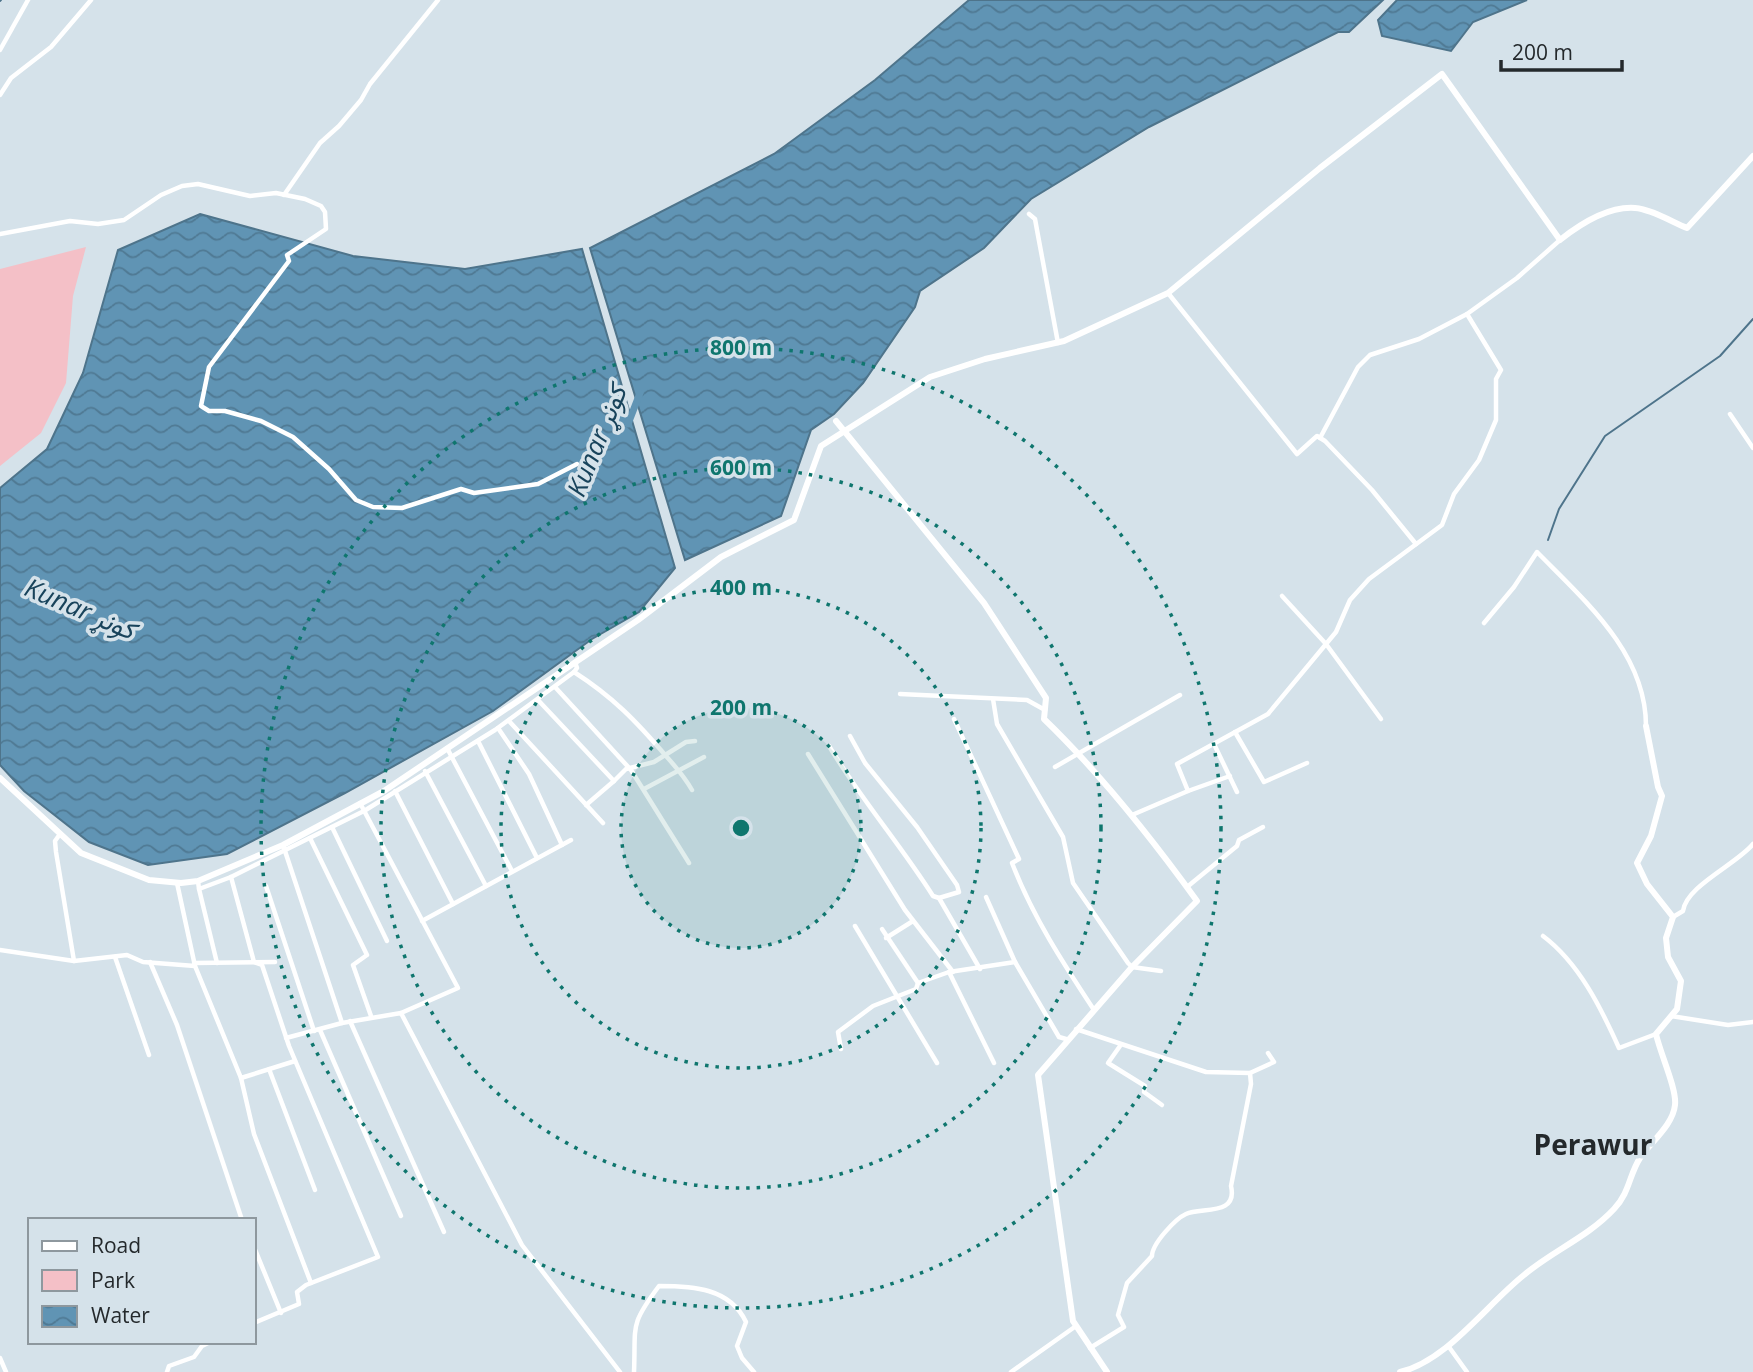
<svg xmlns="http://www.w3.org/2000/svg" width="1753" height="1372" font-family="'Open Sans',Vazirmatn,sans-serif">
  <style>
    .green { fill: #f4c0c7 }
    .water { fill: url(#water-waves); stroke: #4e748b; stroke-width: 2 }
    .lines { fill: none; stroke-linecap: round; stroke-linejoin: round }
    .stream { stroke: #4e748b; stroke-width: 2 }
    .river { stroke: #6094b4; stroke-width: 7 }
    .minor { stroke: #fff; stroke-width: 4.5 }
    .tertiary { stroke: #fff; stroke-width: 6 }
    .ring { fill: none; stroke: #0f766e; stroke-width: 3.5; stroke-dasharray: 3.5 7 }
    .labels { text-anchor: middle; stroke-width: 7; stroke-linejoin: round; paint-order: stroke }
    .water-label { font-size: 26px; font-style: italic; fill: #18435b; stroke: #d5e2ea }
    .quarter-label { font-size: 28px; font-weight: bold; fill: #24292c; stroke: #d5e2ea }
    .centre { fill: #0f766e; stroke: #d5e2ea; stroke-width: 3.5 }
    .ring-label { font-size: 21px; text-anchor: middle; font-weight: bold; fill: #0f766e; stroke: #d5e2ea; stroke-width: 7; stroke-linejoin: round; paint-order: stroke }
  </style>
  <defs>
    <pattern id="water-waves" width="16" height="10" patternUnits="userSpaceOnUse" patternTransform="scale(1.75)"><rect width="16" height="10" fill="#6094b4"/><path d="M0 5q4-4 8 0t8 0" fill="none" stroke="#4f7993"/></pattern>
  </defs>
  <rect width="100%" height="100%" fill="#d5e2ea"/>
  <path class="green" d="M86 247 73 296 66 383 41 433 0 466V269Z"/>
  <g class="water">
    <path d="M969 0H1383L1349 32H1338L1149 127 1031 199 984 248 920 291 915 307 863 383 834 414 811 430 781 516 685 560 590 248 774 154 875 80Z"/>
    <path d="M1397 0H1527L1473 22 1451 51 1382 36 1378 20Z"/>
    <path d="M200 214 353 256 465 269 582 249 675 568 639 612 592 639 493 711 345 793 227 854 148 865 89 842 24 791 0 765V488L47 449 83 373 118 250Z"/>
  </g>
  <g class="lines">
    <g class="stream">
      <path d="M0 1 1 0"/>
      <path d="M1548 540 1559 509 1605 436 1720 356 1753 319"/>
    </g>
    <path class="river" d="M628 424 640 393"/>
    <g class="minor">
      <path d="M0 50 28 0"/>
      <path d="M0 95 11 78 51 47 91 0"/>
      <path d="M284 195 320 143 339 126 361 100 370 84 438 0"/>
      <path d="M1029 214 1035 219 1037 230 1058 343"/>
      <path d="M0 234 70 221 98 224 124 220 161 195 182 186 198 184 250 196 276 193 305 199 321 206 325 212 326 229 287 255 289 261 209 367 201 406 209 411H225L261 421 293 437 329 469 356 500 373 507 402 508 461 489 474 493 538 484 577 464"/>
      <path d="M1168 293 1297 454 1317 436 1325 441 1372 490 1416 544"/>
      <path d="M1730 414 1753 448"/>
      <path d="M1320 438 1358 367 1370 355 1419 339 1467 314"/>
      <path d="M1282 596 1326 644 1381 719"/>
      <path d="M1484 623 1514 587 1537 552C1585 601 1646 653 1646 726"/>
      <path d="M574 672C613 697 636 721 666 756 676 767 684 776 692 790"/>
      <path d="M555 687 631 770 689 863"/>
      <path d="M900 694 1027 700 1045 710"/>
      <path d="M993 699 997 724 1063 837 1073 883 1128 963 1132 967 1161 971"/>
      <path d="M538 700 614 781 626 769 654 762 686 742 695 741"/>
      <path d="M954 719 1019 859 1012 863C1033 917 1063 963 1094 1010"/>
      <path d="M509 721 603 823"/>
      <path d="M498 728 529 774 562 845"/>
      <path d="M1235 732 1264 782 1307 763"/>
      <path d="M850 736 865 763 917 827 957 885 959 892 939 898"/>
      <path d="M478 741 537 858"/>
      <path d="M1214 744 1237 792"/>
      <path d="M829 746C860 798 900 844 933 896L939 898 980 969"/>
      <path d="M447 748 512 871"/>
      <path d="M808 754 905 910 953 972H949L994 1063"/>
      <path d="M1055 767 1180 695"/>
      <path d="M425 771 486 886"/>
      <path d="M644 789 704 757"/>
      <path d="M395 791 453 904"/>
      <path d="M1188 791 1230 776"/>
      <path d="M360 803 458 988 401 1013"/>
      <path d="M586 805 614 781"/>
      <path d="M1132 815 1188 791 1177 764 1268 714 1336 632 1350 600 1369 579 1442 525 1454 494 1479 460 1496 420V379L1501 370 1467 314 1517 278 1560 240"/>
      <path d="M332 827 387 941"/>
      <path d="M60 834 55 841 56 852 74 961"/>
      <path d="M310 838 367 955 353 965 371 1016"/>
      <path d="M283 845 342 1023 401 1013 522 1245 620 1372"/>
      <path d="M231 877 254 962 262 965 289 1046 378 1257 306 1285 297 1292 299 1304 254 1323"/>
      <path d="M198 881 199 889 231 877 364 811 495 730 574 672 577 668 575 662"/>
      <path d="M266 886 314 1031"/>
      <path d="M1187 887 1237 846 1239 840 1263 827"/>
      <path d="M199 889 217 963"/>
      <path d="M986 897 1015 962"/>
      <path d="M1673 917 1683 911C1686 886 1737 864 1753 844"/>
      <path d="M422 921 571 840"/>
      <path d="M855 926 937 1063"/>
      <path d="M882 929 918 983"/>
      <path d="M1543 936C1579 963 1601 1008 1619 1048L1656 1034"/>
      <path d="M886 938 913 921"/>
      <path d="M0 950 74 961 127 955 143 962 195 966 177 883"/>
      <path d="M115 957 149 1055"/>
      <path d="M150 962 177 1025 242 1220"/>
      <path d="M194 963 275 962"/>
      <path d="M195 966 241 1078 254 1134 311 1283"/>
      <path d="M1671 1016 1728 1025 1753 1022"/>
      <path d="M350 1021 444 1232"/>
      <path d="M1076 1029 1206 1072 1250 1073 1251 1084 1231 1186C1238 1216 1202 1207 1186 1214 1175 1219 1152 1244 1152 1256L1127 1283 1118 1315 1124 1327 1090 1348"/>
      <path d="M320 1030 401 1216"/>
      <path d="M286 1038 342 1023"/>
      <path d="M1120 1046 1108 1063 1145 1086 1144 1092 1162 1105"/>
      <path d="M841 1049 838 1032 873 1006 916 989 918 983 949 972 1015 962 1059 1037 1066 1039"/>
      <path d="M269 1069 315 1190"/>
      <path d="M1250 1073 1274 1062 1268 1053"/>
      <path d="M241 1078 295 1061"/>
      <path d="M254 1247 281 1313"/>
      <path d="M1449 1347 1467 1372"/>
      <path d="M0 1358 6 1372"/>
      <path d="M167 1372 169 1366 194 1357 202 1346 210 1342"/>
      <path d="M634 1372C636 1325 629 1326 659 1286 693 1286 730 1288 746 1322L737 1346 742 1358 754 1372"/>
      <path d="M1011 1372 1076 1326"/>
    </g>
    <g class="tertiary">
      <path d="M836 421 984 603 1046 698 1044 719C1101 774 1150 836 1197 901L1132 967 1038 1075 1073 1321 1107 1372"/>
      <path d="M0 778 81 853 149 880 181 883 198 881 283 845 384 791 638 620 721 557 794 520 821 446 930 377 985 359 1064 341 1168 293 1320 168 1442 74 1560 240C1579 225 1608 206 1635 208 1651 209 1672 222 1687 228L1753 156"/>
      <path d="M1400 1372C1447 1361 1486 1305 1524 1275 1552 1251 1588 1237 1614 1209 1630 1192 1629 1175 1640 1158 1651 1142 1673 1125 1675 1105 1677 1089 1660 1053 1656 1034L1677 1009 1681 981 1668 957 1666 938 1673 917 1647 884 1637 863 1651 836 1662 796 1658 787 1646 726"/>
    </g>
  </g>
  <circle cx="741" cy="828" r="120" fill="#0f766e" fill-opacity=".12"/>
  <g class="ring">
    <circle cx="741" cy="828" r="120"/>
    <circle cx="741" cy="828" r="240"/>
    <circle cx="741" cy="828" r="360"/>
    <circle cx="741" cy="828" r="480"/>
  </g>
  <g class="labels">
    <g class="water-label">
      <text transform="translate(597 441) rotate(-68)" y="9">Kunar کونړ</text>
      <text transform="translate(80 609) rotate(23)" y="9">Kunar کونړ</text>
    </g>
    <g class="quarter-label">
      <text x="1593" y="1155">Perawur</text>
    </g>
  </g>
  <circle cx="741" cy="828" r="10" class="centre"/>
  <g class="ring-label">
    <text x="741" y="355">800 m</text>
    <text x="741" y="475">600 m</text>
    <text x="741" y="595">400 m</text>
    <text x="741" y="715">200 m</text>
  </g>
  <rect x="28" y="1218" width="228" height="126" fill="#d5e2ea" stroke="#8e989e" stroke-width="2"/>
  <rect x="42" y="1241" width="35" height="10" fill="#ffffff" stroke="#8e989e" stroke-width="2"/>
  <text x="91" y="1253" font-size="21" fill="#24292c">Road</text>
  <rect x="42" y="1270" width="35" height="21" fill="#f4c0c7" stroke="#8e989e" stroke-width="2"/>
  <text x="91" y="1288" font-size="21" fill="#24292c">Park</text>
  <rect x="42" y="1306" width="35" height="21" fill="url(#water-waves)" stroke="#8e989e" stroke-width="2"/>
  <text x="91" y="1323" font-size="21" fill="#24292c">Water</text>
  <path d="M1501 60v10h121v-10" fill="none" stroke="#24292c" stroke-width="3.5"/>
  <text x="1512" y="60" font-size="21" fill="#24292c" stroke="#d5e2ea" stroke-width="5" paint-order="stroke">200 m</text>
</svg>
